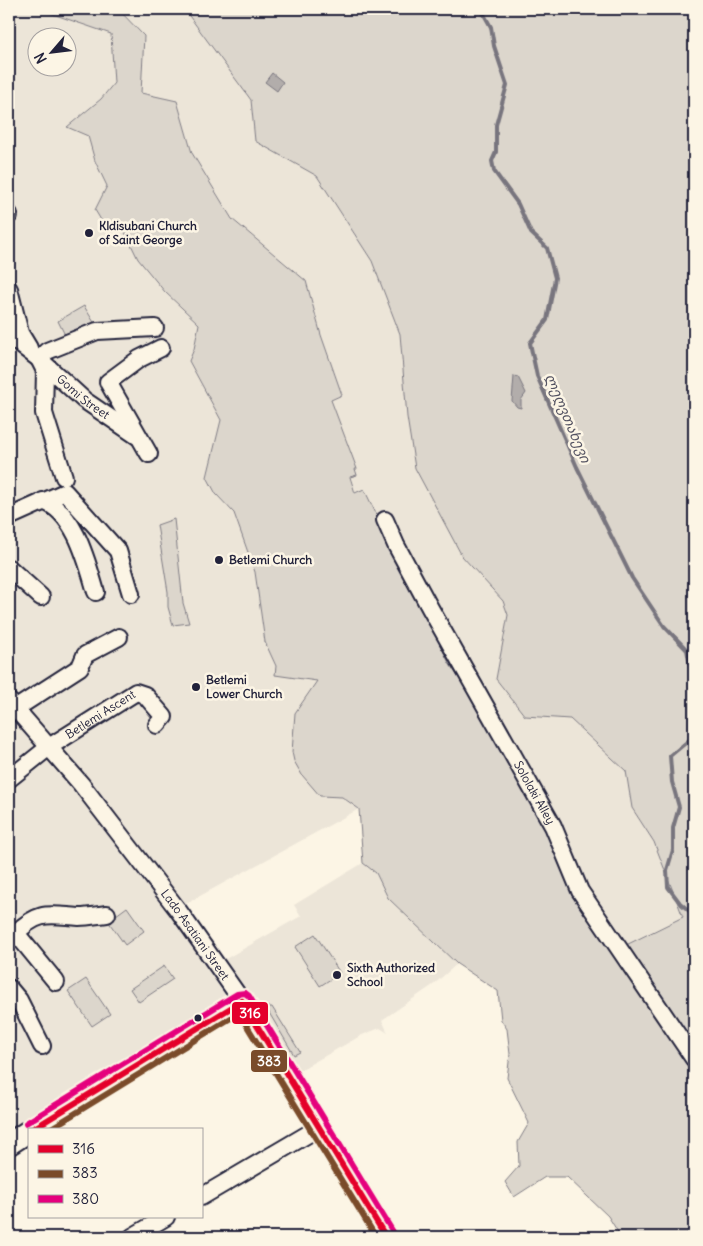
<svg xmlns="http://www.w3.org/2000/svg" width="703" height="1246" font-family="Delius,'Noto Sans Georgian',sans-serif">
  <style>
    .built { fill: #ece5d8; fill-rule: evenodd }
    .green { fill: #dcd6cc; stroke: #7f7c84 }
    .water { fill: #b2adab; stroke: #78757e }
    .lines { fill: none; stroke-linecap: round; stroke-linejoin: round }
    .stream { stroke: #78757e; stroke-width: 4 }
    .minor-casing { stroke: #22223b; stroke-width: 20 }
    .major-casing { stroke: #22223b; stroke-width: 25 }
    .minor { stroke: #fcf5e5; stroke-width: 16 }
    .major { stroke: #fcf5e5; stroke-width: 21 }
    .bus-1-casing { stroke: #fcf5e5; stroke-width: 10 }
    .bus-2-casing { stroke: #fcf5e5; stroke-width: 10 }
    .bus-3-casing { stroke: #fcf5e5; stroke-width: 10 }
    .bus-1 { stroke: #e4002b; stroke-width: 6 }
    .bus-2 { stroke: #7a4b2a; stroke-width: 6 }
    .bus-3 { stroke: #e5007d; stroke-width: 6 }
    .poi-dot { fill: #22223b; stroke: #fcf5e5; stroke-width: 2 }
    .labels { text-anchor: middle; stroke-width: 5; stroke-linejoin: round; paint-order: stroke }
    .poi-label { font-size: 12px; font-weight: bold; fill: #22223b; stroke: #fcf5e5; text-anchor: start }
    .street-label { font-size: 12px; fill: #22223b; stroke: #fcf5e5 }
    .water-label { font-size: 14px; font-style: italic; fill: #545362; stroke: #fcf5e5 }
    .line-badge { stroke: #fcf5e5; stroke-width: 2 }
    .badge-label { font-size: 14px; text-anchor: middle; font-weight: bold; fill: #fff }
  </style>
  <rect width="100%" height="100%" fill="#fcf5e5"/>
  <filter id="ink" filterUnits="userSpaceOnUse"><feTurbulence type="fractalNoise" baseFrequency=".02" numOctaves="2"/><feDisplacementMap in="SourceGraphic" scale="10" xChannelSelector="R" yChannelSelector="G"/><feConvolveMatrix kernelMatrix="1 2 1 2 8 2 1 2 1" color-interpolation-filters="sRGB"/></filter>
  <g filter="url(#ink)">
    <g class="built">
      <path d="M9 9H38L111 34 114 82 101 99 67 127 88 135 95 161 107 186 96 210 124 230 138 259 165 292 199 324 194 349 189 361 221 420 207 477 216 494 234 513 255 572 265 642 276 666 318 681 295 713 294 761 320 796 342 797 359 809 178 908 9 700ZM38 38H68V68H38Z"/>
      <path d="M118 9H184L251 100 255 141 317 176 372 261 400 334 407 417 462 556 503 601 508 615 496 679 525 716 570 719 626 771 632 808 654 842 683 917 618 949 489 725 449 663 364 490 355 493 331 400 342 395 321 335 306 281 232 219 192 153 177 101 141 93 144 36Z"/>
      <path d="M9 704 38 739 39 749 9 772Z"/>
      <path d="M51 755 226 987 225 995 9 1136V792L45 757Z"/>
      <path d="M363 863 376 873 388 898 457 964 433 985 382 1020 388 1033 380 1028 362 1035 293 1074 220 962 301 916 294 905Z"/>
    </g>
    <g class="green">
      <path d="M38 9H118L144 36 141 93 177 101 192 153 232 219 306 281 321 335 342 395 331 400 357 469H355L357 475 350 477 355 493 364 489 449 663 489 725 618 949 683 917 654 842 632 808 626 771 570 719 525 716 496 679 508 615 503 601 462 556 415 468 407 417 400 334 372 261 317 176 255 141 251 100 184 9H694V1237H621L608 1216 567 1177H545L514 1197 505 1182 519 1166 518 1142 529 1123 507 1078 510 1054 507 1029 501 1020 498 991 457 964 388 898 376 873 363 863 359 809 342 797 320 796 302 775 294 761 292 752 295 713 317 681 275 675 276 666 265 642 255 572 234 513 216 494 207 477 221 420 189 361 194 349 199 324 165 292 138 259 124 230 104 225 95 210 107 186 95 161 88 136 67 127 101 99 114 83 111 34Z"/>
      <path d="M84 306 98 329 67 339 58 321Z"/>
      <path d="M174 519 183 603 189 623 173 625 168 607V592L157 525Z"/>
      <path d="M127 907 144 931 125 945 108 921Z"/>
      <path d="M315 934 340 973 320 986 295 947Z"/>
      <path d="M164 966 173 979 139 1002 130 989Z"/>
      <path d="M86 979 110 1014 92 1026 68 991Z"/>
      <path d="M268 1007H272L300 1052 294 1055 268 1011Z"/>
    </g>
    <g class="water">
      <path d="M272 73 283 82 277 91 265 82Z"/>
      <path d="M514 376 518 377 526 393 521 400V408L517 407 512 401Z"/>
    </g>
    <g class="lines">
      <g class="stream">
        <path d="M481 9 491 27 494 46 507 85 496 125V152L492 161 494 171 518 204 531 233 547 248 555 278 547 320 530 343 537 376 577 467 632 578 664 626 687 650 694 685"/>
        <path d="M694 736 670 756 672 782 679 807 673 828V850L667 870 668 887 680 903 694 915"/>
      </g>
      <g class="minor-casing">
        <g id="minor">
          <path d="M9 214V215"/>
          <path d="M9 289 20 333 29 348"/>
          <path id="s1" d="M9 336 39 359 84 400 137 436"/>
          <path d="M149 454 108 382 139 359 161 348"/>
          <path d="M64 477 44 413 45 371 39 359 47 351 97 331 155 328"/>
          <path d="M43 501C75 512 87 562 96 592"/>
          <path d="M9 517 65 492 118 551 131 594"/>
          <path id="s2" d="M385 520 396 545 430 608 553 826 580 891 694 1059"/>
          <path d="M9 568 41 597"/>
          <path id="s3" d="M9 701 81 784 178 910 242 1001"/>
          <path d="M15 709 80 667 85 655 119 637"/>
          <path id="s4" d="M9 779 49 747 136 692 145 695 164 717 157 725"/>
          <path d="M9 931 16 933 56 982"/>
          <path d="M16 933C39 910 49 915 79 917 88 917 98 915 107 914"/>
          <path d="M9 988 19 1000 42 1046"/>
          <path d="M201 1197 320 1127"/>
          <path d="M132 1237 166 1217"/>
        </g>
      </g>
      <g class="major-casing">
        <g id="major">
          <path d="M31 1130 242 1001 386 1237"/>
          <path d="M9 1144 29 1131"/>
        </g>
      </g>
      <use href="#minor" class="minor"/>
      <use href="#major" class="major"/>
      <g class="bus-1-casing">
        <path id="bus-1" d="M31 1130 242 1001 386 1237"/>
      </g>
      <g class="bus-2-casing">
        <path id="bus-2" d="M48 1130 239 1013 376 1237"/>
      </g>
      <g class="bus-3-casing">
        <path id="bus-3" d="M26 1123 237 994 245 993 249 996 393 1232"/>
      </g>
      <use href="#bus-1" class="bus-1"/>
      <use href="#bus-2" class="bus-2"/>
      <use href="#bus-3" class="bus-3"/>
    </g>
  </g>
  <g class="poi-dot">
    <circle cx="89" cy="233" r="5"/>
    <circle cx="219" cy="560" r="5"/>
    <circle cx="196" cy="687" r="5"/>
    <circle cx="337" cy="975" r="5"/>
    <circle cx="198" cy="1018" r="4.5"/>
  </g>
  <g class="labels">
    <g class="poi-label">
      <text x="99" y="230">Kldisubani Church<tspan x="99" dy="14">of Saint George</tspan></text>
      <text x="229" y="564">Betlemi Church</text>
      <text x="206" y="684">Betlemi<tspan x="206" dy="14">Lower Church</tspan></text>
      <text x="347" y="972">Sixth Authorized<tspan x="347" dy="14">School</tspan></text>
    </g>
    <g class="street-label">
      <text dy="4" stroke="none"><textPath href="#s1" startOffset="96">Gomi Street</textPath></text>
      <text dy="4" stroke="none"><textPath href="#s4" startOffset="112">Betlemi Ascent</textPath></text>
      <text dy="4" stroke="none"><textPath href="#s2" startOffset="311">Sololaki Alley</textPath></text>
      <text dy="4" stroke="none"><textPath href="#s3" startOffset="299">Lado Asatiani Street</textPath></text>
    </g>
    <g class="water-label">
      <text transform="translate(568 418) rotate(67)" y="5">ლეღვთახევი</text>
    </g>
  </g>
  <g class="line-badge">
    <rect x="231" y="1001" width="38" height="24" rx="5" fill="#e4002b"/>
    <rect x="250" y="1049" width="38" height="24" rx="5" fill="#7a4b2a"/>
  </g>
  <g class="badge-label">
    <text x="250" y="1018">316</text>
    <text x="269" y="1066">383</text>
  </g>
  <rect width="703" height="1246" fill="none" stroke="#fcf5e5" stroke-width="30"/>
  <rect x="15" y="15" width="673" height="1216" fill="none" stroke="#22223b" stroke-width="2" filter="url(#ink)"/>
  <rect x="28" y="1128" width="175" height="90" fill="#fcf5e5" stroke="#a5a1a1"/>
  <rect x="38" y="1145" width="25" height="8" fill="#e4002b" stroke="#a5a1a1"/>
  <text x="72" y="1154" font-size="15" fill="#22223b">316</text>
  <rect x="38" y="1170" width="25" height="8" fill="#7a4b2a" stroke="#a5a1a1"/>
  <text x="72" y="1178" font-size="15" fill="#22223b">383</text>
  <rect x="38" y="1195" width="25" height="8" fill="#e5007d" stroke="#a5a1a1"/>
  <text x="72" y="1204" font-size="15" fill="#22223b">380</text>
  <g transform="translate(52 52) rotate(242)"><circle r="24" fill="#fcf5e5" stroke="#a5a1a1"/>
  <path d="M0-4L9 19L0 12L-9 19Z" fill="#22223b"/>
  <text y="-8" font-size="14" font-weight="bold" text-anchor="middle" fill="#22223b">N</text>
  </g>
</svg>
